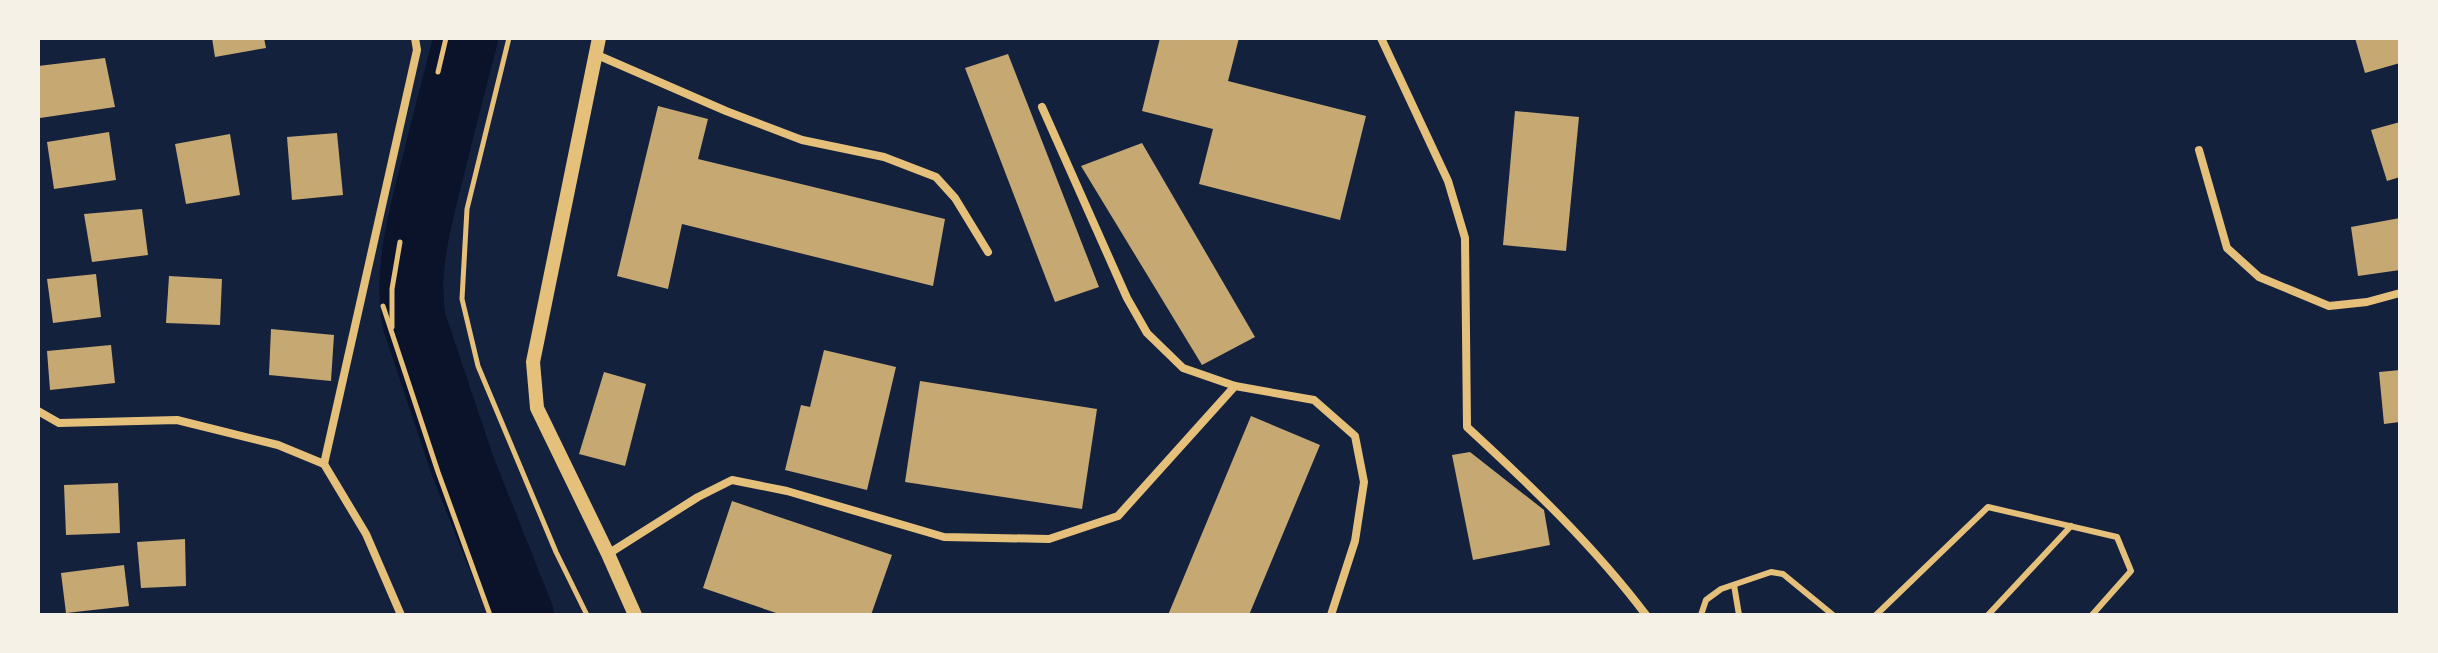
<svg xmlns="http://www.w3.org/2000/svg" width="2438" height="653" font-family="Rubik,sans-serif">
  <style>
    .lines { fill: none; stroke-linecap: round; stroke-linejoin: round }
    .river { stroke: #0b132b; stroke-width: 64 }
    .building { fill: #c6a872 }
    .path { stroke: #e5c07b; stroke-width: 5 }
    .service { stroke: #e5c07b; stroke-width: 6 }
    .minor { stroke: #e5c07b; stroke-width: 8 }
    .tertiary { stroke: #e5c07b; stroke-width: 14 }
  </style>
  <rect width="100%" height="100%" fill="#14213d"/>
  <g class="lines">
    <path class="river" d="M466 38C455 80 444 122 434 163 421 215 405 268 414 321L463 467 522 615"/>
  </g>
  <g class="building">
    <path d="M212 38H264L266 48 215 57Z"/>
    <path d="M1160 38H1239L1228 81 1366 116 1340 220 1199 184 1213 129 1142 111Z"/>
    <path d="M2355 38H2400V63L2365 73Z"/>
    <path d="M1008 54 1099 287 1055 302 965 68Z"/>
    <path d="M105 58 115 107 40 118 38 66Z"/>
    <path d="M658 106 708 119 698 159 945 219 933 286 682 224 668 289 617 276Z"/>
    <path d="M1515 111 1579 117 1566 251 1503 245Z"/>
    <path d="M2400 122V177L2387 181 2371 130Z"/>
    <path d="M109 132 116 180 54 189 47 142Z"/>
    <path d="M337 133 343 195 292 200 287 137Z"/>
    <path d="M230 134 240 195 186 204 175 144Z"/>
    <path d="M1142 143 1255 337 1202 365 1081 166Z"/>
    <path d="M142 209 148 255 92 262 84 214Z"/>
    <path d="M2400 218V270L2358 276 2351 227Z"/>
    <path d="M96 274 101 317 53 323 47 279Z"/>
    <path d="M169 276 222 279 220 325 166 323Z"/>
    <path d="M271 329 334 335 331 381 269 375Z"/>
    <path d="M111 345 115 383 50 390 47 351Z"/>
    <path d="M824 350 896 367 867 490 785 470 801 405 810 407Z"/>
    <path d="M2400 370V422L2384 424 2379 372Z"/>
    <path d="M604 372 646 384 625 466 579 454Z"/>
    <path d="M920 381 1097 409 1082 509 905 482Z"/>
    <path d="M1251 416 1320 445 1249 615H1168Z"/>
    <path d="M1470 452 1544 510 1550 545 1473 560 1452 455Z"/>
    <path d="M118 483 120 533 66 535 64 485Z"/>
    <path d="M732 501 892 555 871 615H782L703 588Z"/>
    <path d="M185 539 186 586 141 588 137 542Z"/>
    <path d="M124 565 129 606 66 613 61 573Z"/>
  </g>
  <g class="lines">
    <g class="path">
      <path d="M509 38 467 209 462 299 478 366 556 552 587 615"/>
      <path d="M438 72 446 38"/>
      <path d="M383 306 438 472 490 615"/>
      <path d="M392 327V289L400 242"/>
    </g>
    <g class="service">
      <path d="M1734 585 1739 615"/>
      <path d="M1701 615 1706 600 1721 589 1771 572 1783 574 1833 615"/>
      <path d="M1876 615 1988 507 2117 537 2131 571 2092 615"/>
      <path d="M1988 615 2071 526"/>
    </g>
    <g class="minor">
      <path d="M1381 38 1448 181 1465 238 1467 427C1531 486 1594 546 1646 615"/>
      <path d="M595 54 726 111 802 140 884 157 936 177 955 198 988 252"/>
      <path d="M1042 107 1127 298 1147 333 1183 368 1235 386 1314 400 1355 436 1364 482 1355 541 1331 615"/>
      <path d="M2199 150 2227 248 2259 277 2329 306 2367 302 2400 293"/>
      <path d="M38 411 59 423 177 420 278 445 324 464 366 534 401 615"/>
      <path d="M324 464 417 50 415 38"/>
      <path d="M608 554 698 497 732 480 787 491 944 537 1049 539 1118 516 1235 386"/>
    </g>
    <path class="tertiary" d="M599 38 533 362 537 408 608 554 635 615"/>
  </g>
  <rect width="2438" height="653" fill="none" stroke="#f6f1e7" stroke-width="80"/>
</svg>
